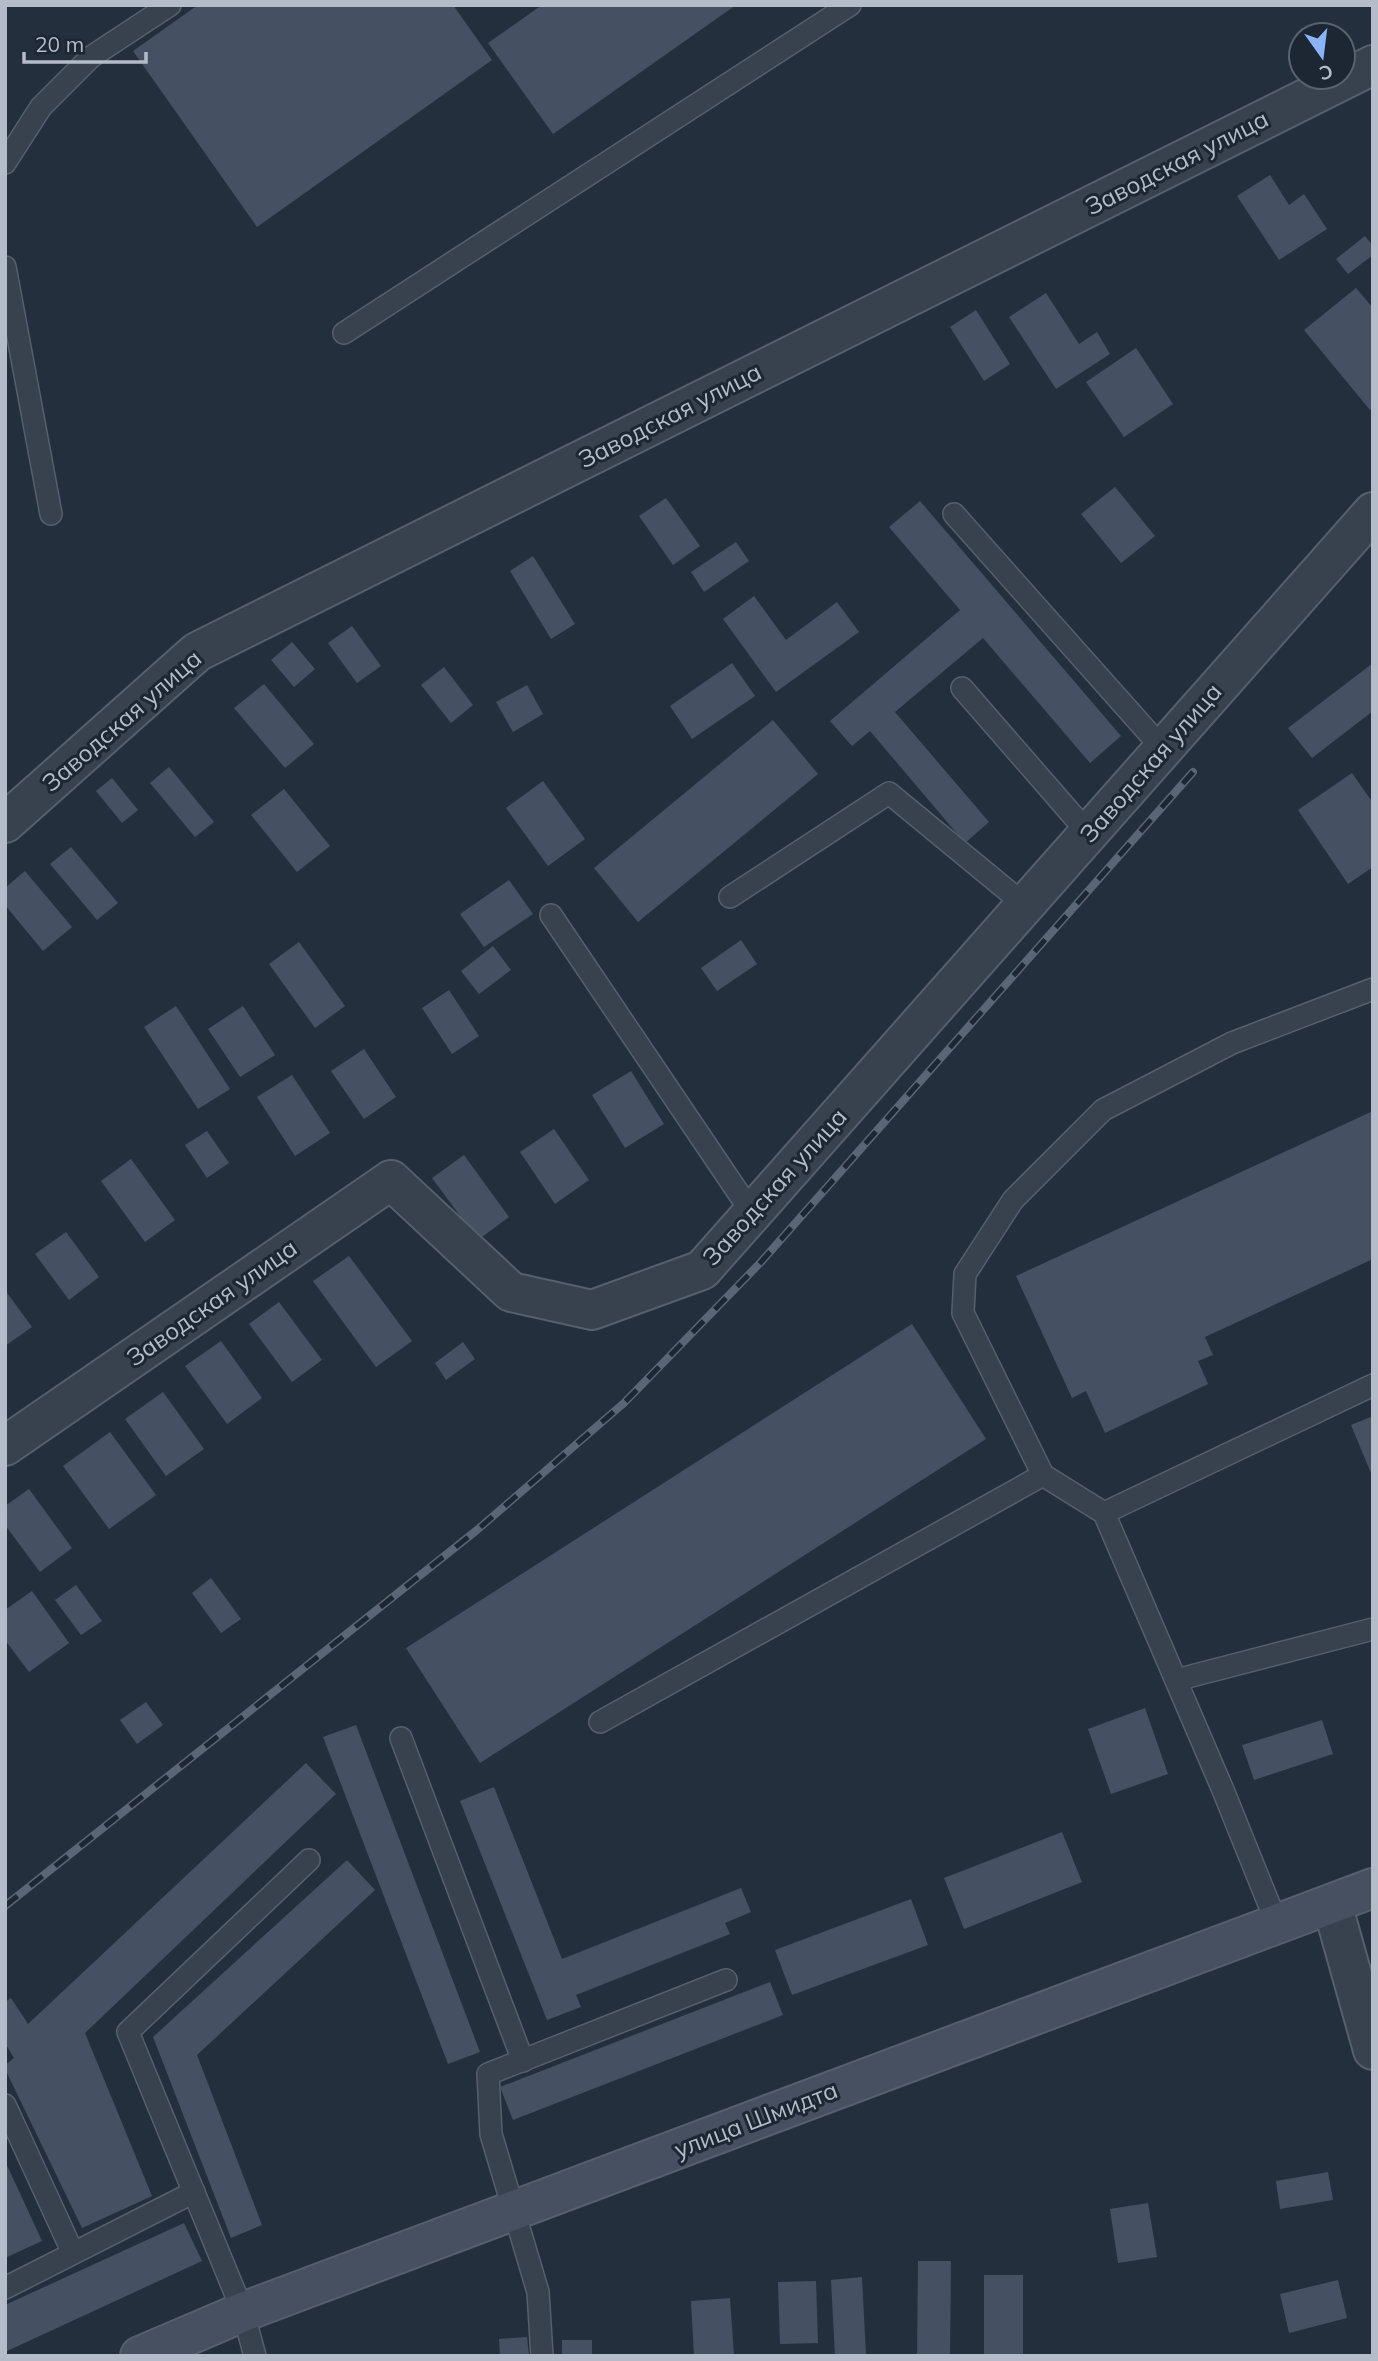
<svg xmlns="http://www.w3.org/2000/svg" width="1378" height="2361" font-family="Mulish,sans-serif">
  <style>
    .building { fill: #455162 }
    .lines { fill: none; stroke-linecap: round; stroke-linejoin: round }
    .lane-casing { stroke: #565f6c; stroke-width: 24 }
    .street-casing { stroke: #565f6c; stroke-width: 42 }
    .secondary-casing { stroke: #565f6c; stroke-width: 42 }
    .lane { stroke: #38414e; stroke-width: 21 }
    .street { stroke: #38414e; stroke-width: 38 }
    .secondary { stroke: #465061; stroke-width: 38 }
    .rail-casing { stroke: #5a6575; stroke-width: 8 }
    .rail { stroke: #1d2633; stroke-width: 5; stroke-dasharray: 16; stroke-linecap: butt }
    .labels { text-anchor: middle; stroke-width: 6; stroke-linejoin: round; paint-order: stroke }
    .street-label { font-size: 24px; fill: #b4bcc9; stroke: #1d2633 }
  </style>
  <rect width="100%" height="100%" fill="#242f3e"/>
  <g class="building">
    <path d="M198 5H453L492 60 257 227 133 51Z"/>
    <path d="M542 5H736L553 134 488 43Z"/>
    <path d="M1270 175 1289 205 1304 194 1327 229 1279 260 1237 196Z"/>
    <path d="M1365 236 1373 246V255L1348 274 1336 259Z"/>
    <path d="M1356 288 1373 308V408L1370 410 1304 330Z"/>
    <path d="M1046 293 1079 344 1097 332 1110 354 1056 389 1009 317Z"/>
    <path d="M976 310 1010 364 984 381 950 327Z"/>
    <path d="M1136 348 1173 404 1124 437 1086 382Z"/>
    <path d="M1115 487 1155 536 1121 563 1081 514Z"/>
    <path d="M666 498 700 546 673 565 639 516Z"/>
    <path d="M920 501 1121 736 1090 763 983 638 895 712 989 822 965 843 870 731 852 746 830 721 960 610 889 527Z"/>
    <path d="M736 542 749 561 704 592 691 572Z"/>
    <path d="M533 556 575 624 551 639 510 571Z"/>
    <path d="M754 596 786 640 837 602 859 632 776 692 723 619Z"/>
    <path d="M352 626 381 666 357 683 328 643Z"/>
    <path d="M292 642 315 669 294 687 271 660Z"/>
    <path d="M732 663 755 696 692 739 670 706Z"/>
    <path d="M1373 663V711L1312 758 1288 728Z"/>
    <path d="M444 667 473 705 451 723 421 685Z"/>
    <path d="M264 684 314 744 285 768 234 708Z"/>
    <path d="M527 685 543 714 513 732 496 702Z"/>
    <path d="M773 720 818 774 638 922 594 868Z"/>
    <path d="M169 767 214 822 195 837 150 783Z"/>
    <path d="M1352 773 1373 803V867L1348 884 1298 810Z"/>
    <path d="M112 778 138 810 122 823 96 791Z"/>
    <path d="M543 781 585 839 548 866 506 808Z"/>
    <path d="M284 789 330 846 297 872 251 815Z"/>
    <path d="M71 847 118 903 97 920 50 864Z"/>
    <path d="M25 871 72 927 43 951 5 905V888Z"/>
    <path d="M509 880 533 914 484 947 460 914Z"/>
    <path d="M741 940 757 964 717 991 701 968Z"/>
    <path d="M299 942 345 1006 315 1028 269 964Z"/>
    <path d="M493 946 511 970 479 994 461 971Z"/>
    <path d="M449 990 479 1036 452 1054 422 1008Z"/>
    <path d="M176 1006 230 1089 198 1109 144 1027Z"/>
    <path d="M243 1006 275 1055 240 1077 208 1029Z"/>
    <path d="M364 1049 396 1097 364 1119 331 1071Z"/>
    <path d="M631 1071 664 1124 625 1148 592 1095Z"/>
    <path d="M292 1075 330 1133 295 1156 257 1097Z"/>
    <path d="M1373 1111V1259L1205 1337 1213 1355 1198 1361 1208 1384 1105 1433 1086 1391 1072 1398 1016 1276Z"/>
    <path d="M554 1129 589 1180 555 1204 520 1152Z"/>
    <path d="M207 1131 229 1163 207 1178 185 1145Z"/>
    <path d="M464 1155 509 1217 478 1240 432 1178Z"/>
    <path d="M131 1159 175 1220 145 1242 101 1181Z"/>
    <path d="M66 1232 99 1277 69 1300 35 1254Z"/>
    <path d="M349 1256 412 1341 376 1367 313 1281Z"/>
    <path d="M5 1290 32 1327 5 1346Z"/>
    <path d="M279 1302 322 1360 292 1382 249 1324Z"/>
    <path d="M912 1324 986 1439 480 1763 406 1648Z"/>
    <path d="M221 1341 262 1398 227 1424 185 1366Z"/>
    <path d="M463 1342 475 1359 446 1380 435 1363Z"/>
    <path d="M163 1392 204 1449 166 1476 125 1419Z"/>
    <path d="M1373 1416V1478L1351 1425Z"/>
    <path d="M110 1432 156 1495 109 1529 63 1466Z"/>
    <path d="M29 1489 72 1548 40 1572 5 1525V1506Z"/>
    <path d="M211 1578 241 1619 221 1633 192 1593Z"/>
    <path d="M76 1585 102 1621 81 1635 55 1600Z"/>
    <path d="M32 1591 69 1643 29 1672 5 1640V1610Z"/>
    <path d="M146 1702 163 1725 137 1744 120 1720Z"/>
    <path d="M1145 1708 1168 1774 1111 1794 1088 1729Z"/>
    <path d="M1322 1720 1333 1754 1254 1780 1242 1745Z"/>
    <path d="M356 1725 480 2052 448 2064 323 1737Z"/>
    <path d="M306 1763 336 1794 85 2033 152 2196 82 2228 5 2069V2065L14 2058 5 2043V2002L11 1998 28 2024Z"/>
    <path d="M494 1787 562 1959 741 1888 751 1912 725 1923 730 1934 576 1995 581 2007 547 2020 460 1801Z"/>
    <path d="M1062 1832 1082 1882 964 1929 944 1878Z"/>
    <path d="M347 1860 375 1890 197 2055 262 2225 231 2238 153 2037Z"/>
    <path d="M911 1899 928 1945 792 1995 775 1950Z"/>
    <path d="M770 1982 783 2015 513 2120 500 2087Z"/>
    <path d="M5 2161 42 2241 5 2258Z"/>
    <path d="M1328 2172 1333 2200 1280 2209 1276 2181Z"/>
    <path d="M1148 2203 1157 2257 1118 2263 1110 2209Z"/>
    <path d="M184 2223 202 2261 5 2352V2305Z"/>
    <path d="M918 2261H951L950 2356H917Z"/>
    <rect x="984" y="2275" width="39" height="81"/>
    <path d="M862 2277 866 2356H835L831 2280Z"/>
    <path d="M1338 2280 1347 2318 1289 2333 1280 2294Z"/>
    <path d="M816 2281 818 2343 780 2344 778 2282Z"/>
    <path d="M730 2298 734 2356H694L691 2301Z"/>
    <path d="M527 2337 529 2356H500L499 2339Z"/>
    <rect x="562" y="2340" width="30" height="16"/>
  </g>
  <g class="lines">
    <g class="lane-casing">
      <g id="lane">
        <path d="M5 163 41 107 91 57 170 5"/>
        <path d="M5 267 51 514"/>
        <path d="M344 333 850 5"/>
        <path d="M954 514 1163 749"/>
        <path d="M962 688 1089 834"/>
        <path d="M730 897 889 793 1025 905"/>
        <path d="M551 915 752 1213"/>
        <path d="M1104 1513 1373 1385"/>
        <path d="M1176 1680 1373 1629"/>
        <path d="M600 1722 1043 1475"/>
        <path d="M401 1738 523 2061"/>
        <path d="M1277 1924 1223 1790 1104 1513 1043 1475 963 1313 965 1274 1013 1200 1103 1110 1232 1043 1373 989"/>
        <path d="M5 2105 73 2253"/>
        <path d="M5 2288 194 2192"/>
        <path d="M255 2356 243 2312 128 2032 309 1860"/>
        <path d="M542 2356 538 2292 491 2134 488 2074 726 1980"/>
      </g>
    </g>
    <g class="street-casing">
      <g id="street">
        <path d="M5 823 197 652 1373 65"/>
        <path d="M5 1446 391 1180 511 1292 592 1310 702 1270 1373 512"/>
        <path d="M1332 1904 1373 2050"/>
      </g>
    </g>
    <g class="secondary-casing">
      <path id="secondary" d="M140 2356 243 2312 1373 1888"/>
    </g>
    <use href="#lane" class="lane"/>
    <use href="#street" class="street"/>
    <use href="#secondary" class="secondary"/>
    <g class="rail-casing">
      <path id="rail" d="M5 1906 477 1530 624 1403 761 1262 1193 772"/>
    </g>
    <use href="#rail" class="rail"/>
  </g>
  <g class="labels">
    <g class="street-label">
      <text transform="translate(1177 163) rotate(-27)" y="8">Заводская улица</text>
      <text transform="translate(670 416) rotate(-27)" y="8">Заводская улица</text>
      <text transform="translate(122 721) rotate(-41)" y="8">Заводская улица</text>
      <text transform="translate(1151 763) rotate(-49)" y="8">Заводская улица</text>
      <text transform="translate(775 1187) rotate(-48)" y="8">Заводская улица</text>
      <text transform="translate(212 1303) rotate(-35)" y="8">Заводская улица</text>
      <text transform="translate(756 2120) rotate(-21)" y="8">улица Шмидта</text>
    </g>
  </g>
  <rect width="1378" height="2361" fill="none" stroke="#b4bcc9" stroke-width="14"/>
  <g transform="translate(1322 56) rotate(166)"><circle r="33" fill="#1d2633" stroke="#59626f" stroke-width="2"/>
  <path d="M0-5L12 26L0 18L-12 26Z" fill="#8ab4f8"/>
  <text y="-10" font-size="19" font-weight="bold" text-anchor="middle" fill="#b4bcc9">С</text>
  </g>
  <path d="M24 52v10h122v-10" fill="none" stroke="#b4bcc9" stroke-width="3.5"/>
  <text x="35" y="52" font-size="21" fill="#b4bcc9" stroke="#1d2633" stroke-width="5" paint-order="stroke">20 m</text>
</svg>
